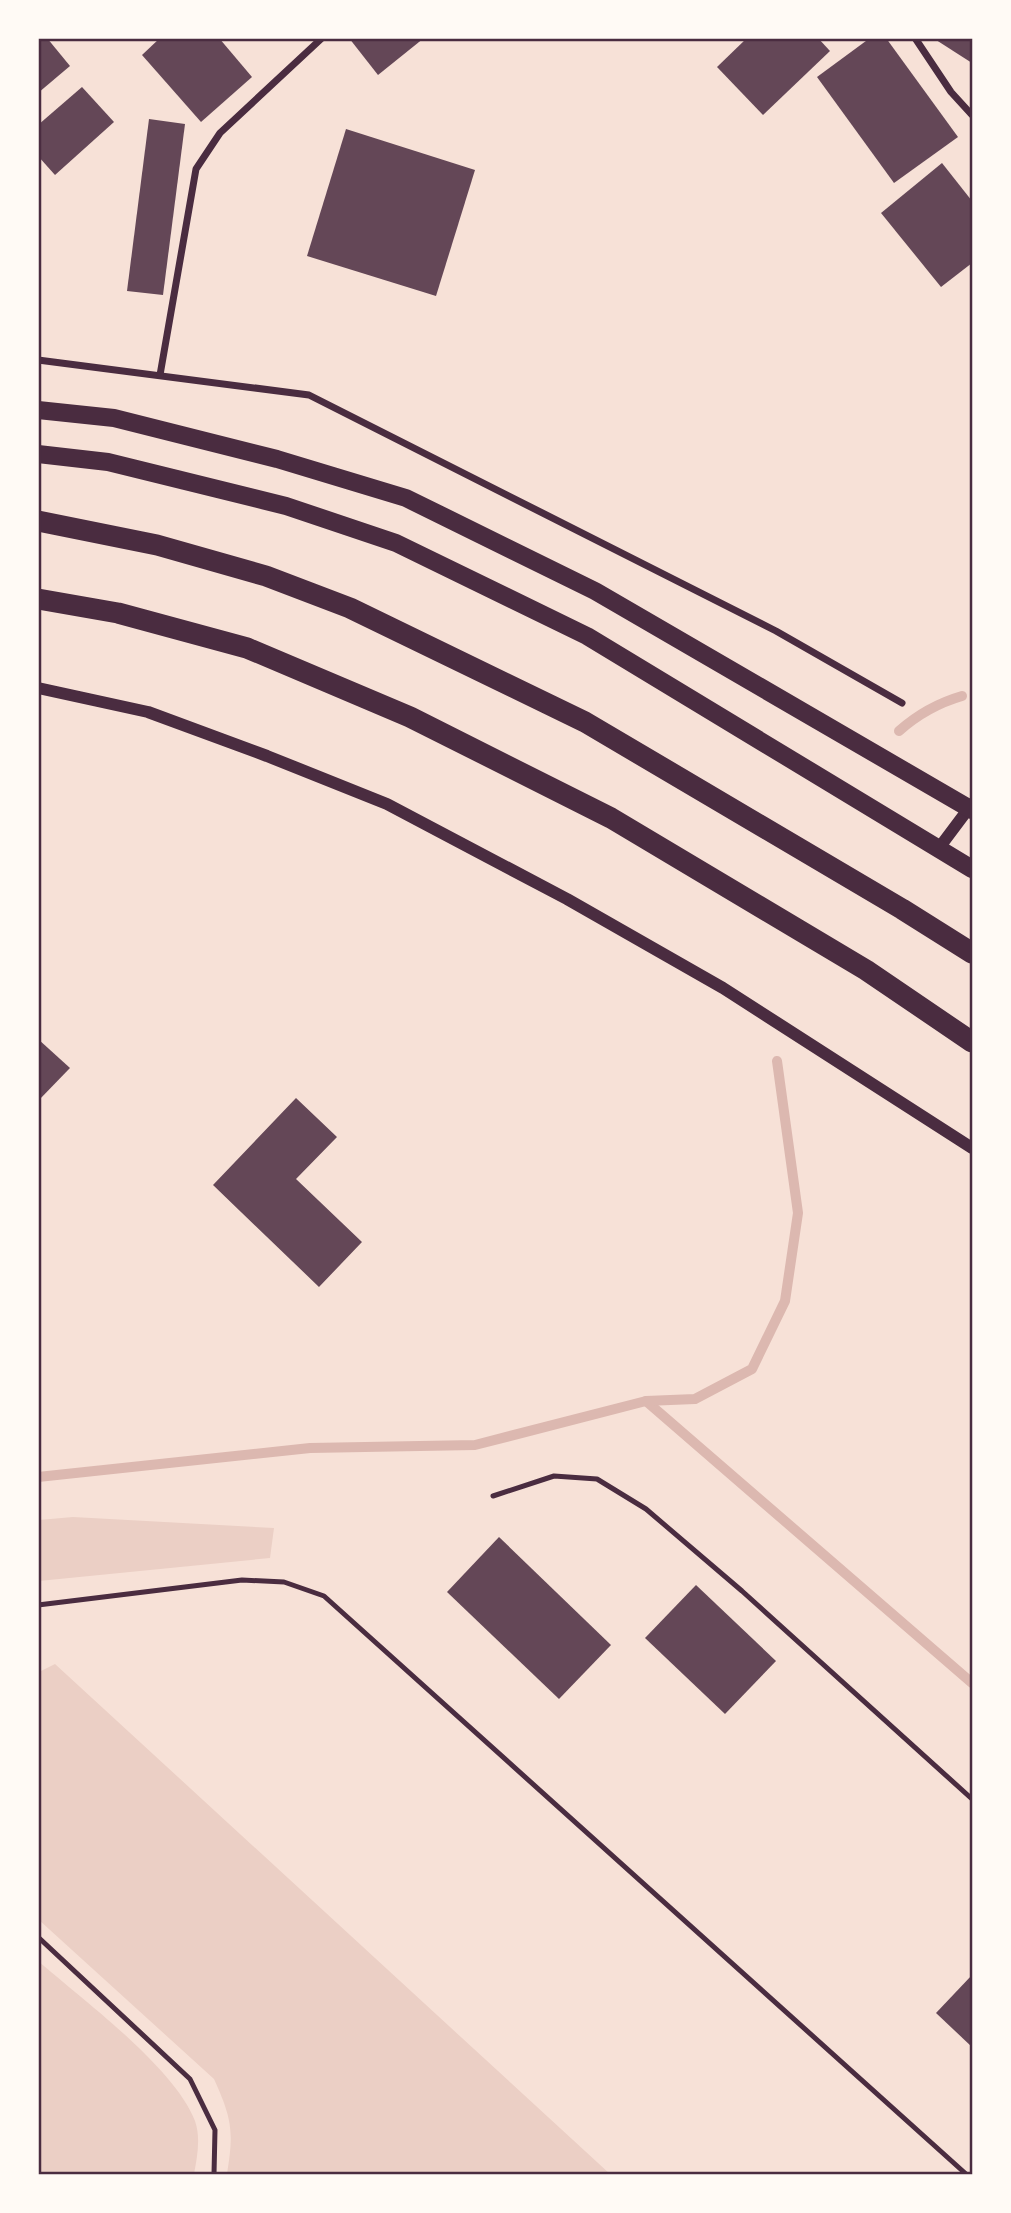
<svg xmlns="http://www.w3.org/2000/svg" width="1011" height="2213" font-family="Rubik,sans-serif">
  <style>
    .green { fill: #ebcfc5 }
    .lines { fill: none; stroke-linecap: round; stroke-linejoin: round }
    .stream { stroke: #dcb8b0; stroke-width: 10 }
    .building { fill: #644757 }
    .service { stroke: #4a2c40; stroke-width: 5 }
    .minor { stroke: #4a2c40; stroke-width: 7 }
    .tertiary { stroke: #4a2c40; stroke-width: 12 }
    .primary { stroke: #4a2c40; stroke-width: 18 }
    .motorway { stroke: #4a2c40; stroke-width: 21 }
    .neatline { fill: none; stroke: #4a2c40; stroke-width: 2.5 }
  </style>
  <rect width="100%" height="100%" fill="#f7e1d7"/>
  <g class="green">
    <path d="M73 1517 274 1528 270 1558 39 1581V1520Z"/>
    <path d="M55 1664 610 2174H227C234 2131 232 2119 214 2079L39 1920V1672Z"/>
    <path d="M38 1961C82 1999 175 2068 195 2121 201 2138 197 2158 194 2174H39Z"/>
  </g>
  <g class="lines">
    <g class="stream">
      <path d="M899 731C917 715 938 703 962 696"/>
      <path d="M646 1401 972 1683"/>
      <path d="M38 1477 310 1448 475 1445 646 1401 695 1399 752 1369 785 1301 798 1213 777 1061"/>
    </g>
  </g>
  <g class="building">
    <path d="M38 38H47L70 66 38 93Z"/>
    <path d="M160 38H219L252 77 201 122 142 55Z"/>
    <path d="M349 38H424L378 75Z"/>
    <path d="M747 38H818L830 51 763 115 717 67Z"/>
    <path d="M870 38H886L958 137 894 183 817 77Z"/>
    <path d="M933 38H972V63Z"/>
    <path d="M82 87 114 122 55 175 38 156V125Z"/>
    <path d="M149 119 185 124 163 295 127 291Z"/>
    <path d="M346 129 475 170 436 296 307 256Z"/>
    <path d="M942 163 972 201V263L941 287 881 213Z"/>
    <path d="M38 1039 70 1068 38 1101Z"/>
    <path d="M296 1098 337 1137 296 1179 362 1242 319 1287 213 1185Z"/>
    <path d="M499 1537 611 1645 559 1699 447 1592Z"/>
    <path d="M696 1585 776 1661 725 1714 645 1638Z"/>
    <path d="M972 1975V2047L936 2013Z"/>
  </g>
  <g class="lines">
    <g class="service">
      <path d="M493 1496 554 1476 597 1479 646 1509 742 1591 972 1799"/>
      <path d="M38 1605 242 1580 284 1582 324 1596 966 2174"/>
      <path d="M38 1937 190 2079 215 2130 214 2174"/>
    </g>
    <g class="minor">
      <path d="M915 38 951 92 972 115"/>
      <path d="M38 360 309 395 776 631 902 703"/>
      <path d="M160 375 196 169 220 133 322 38"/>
    </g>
    <g class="tertiary">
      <path d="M38 688 148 712 267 756 387 804 567 899 723 988 972 1148"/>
      <path d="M939 848 972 804"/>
    </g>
    <g class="primary">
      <path d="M38 410 114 418 277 459 406 498 595 591 972 810"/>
      <path d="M38 454 108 462 286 506 396 543 587 636 972 869"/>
    </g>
    <g class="motorway">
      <path d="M38 521 157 545 266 576 350 608 585 722 902 909 972 953"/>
      <path d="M38 599 118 613 247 648 410 717 611 818 866 970 972 1042"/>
    </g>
  </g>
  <rect width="1011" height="2213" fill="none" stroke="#fffaf5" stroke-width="80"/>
  <rect x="40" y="40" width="931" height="2133" class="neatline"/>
</svg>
